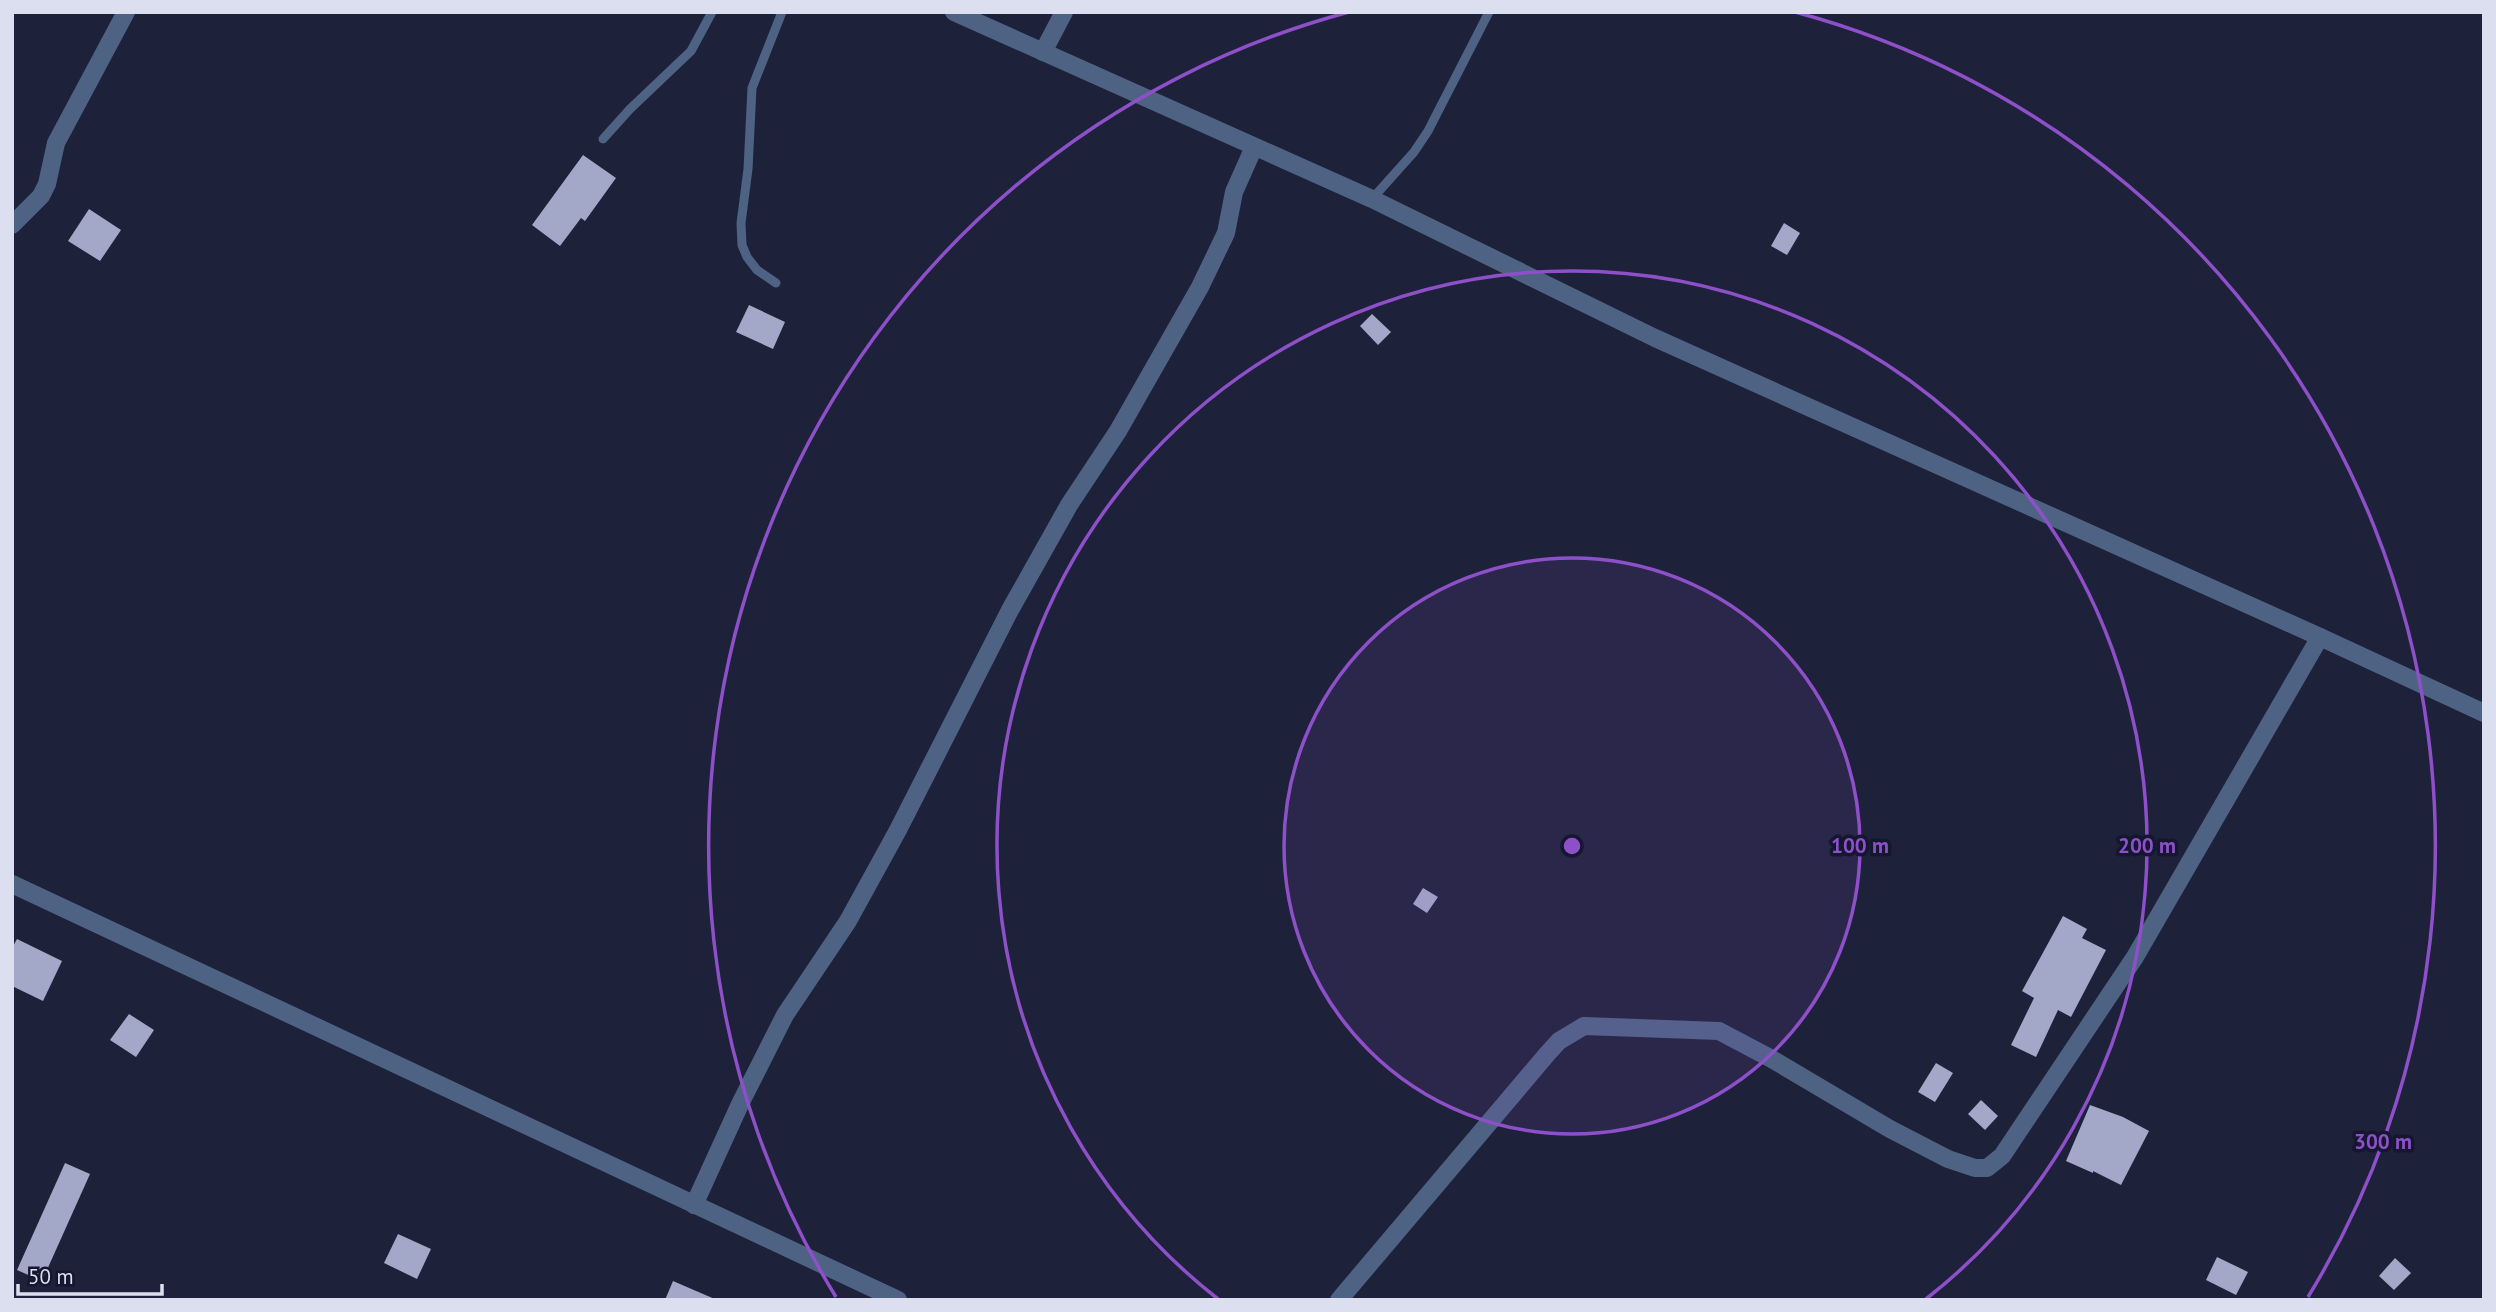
<svg xmlns="http://www.w3.org/2000/svg" width="2496" height="1312" font-family="'PT Sans',sans-serif">
  <style>
    .building { fill: #a3a8c9 }
    .lines { fill: none; stroke-linecap: round; stroke-linejoin: round }
    .service { stroke: #4e6384; stroke-width: 9 }
    .minor { stroke: #4e6384; stroke-width: 18 }
    .ring { fill: none; stroke: #8e50c9; stroke-width: 3.5 }
    .centre { fill: #8e50c9; stroke: #151730; stroke-width: 3.5 }
    .ring-label { font-size: 21px; text-anchor: middle; font-weight: bold; fill: #8e50c9; stroke: #151730; stroke-width: 7; stroke-linejoin: round; paint-order: stroke }
  </style>
  <rect width="100%" height="100%" fill="#1e213a"/>
  <g class="building">
    <path d="M583 155 616 178 585 221 581 218 560 246 532 225Z"/>
    <path d="M89 209 121 230 100 261 68 241Z"/>
    <path d="M1784 223 1800 233 1787 255 1771 246Z"/>
    <path d="M749 305 785 322 773 349 736 332Z"/>
    <path d="M1372 314 1391 332 1378 345 1360 326Z"/>
    <path d="M1423 888 1438 897 1427 913 1413 904Z"/>
    <path d="M2063 916 2087 929 2082 938 2106 950 2071 1017 2058 1010 2036 1057 2011 1045 2034 998 2022 991Z"/>
    <path d="M17 939 62 961 43 1001 12 986V948Z"/>
    <path d="M129 1014 154 1030 136 1057 110 1040Z"/>
    <path d="M1936 1063 1953 1073 1935 1102 1918 1092Z"/>
    <path d="M1981 1100 1998 1116 1985 1130 1968 1114Z"/>
    <path d="M2090 1105 2123 1117 2149 1131 2121 1185 2093 1171V1173L2066 1161Z"/>
    <path d="M65 1163 90 1174 42 1281 17 1270Z"/>
    <path d="M398 1234 431 1249 417 1279 384 1263Z"/>
    <path d="M2217 1257 2248 1272 2236 1295 2206 1280Z"/>
    <path d="M2395 1258 2411 1273 2394 1290 2379 1276Z"/>
    <path d="M673 1281 717 1300H665Z"/>
  </g>
  <g class="lines">
    <g class="service">
      <path d="M603 139 630 109 691 51 712 12"/>
      <path d="M1372 199 1414 152 1428 131 1489 12"/>
      <path d="M776 283 757 270 747 257 742 245 741 223 748 169 752 88 782 12"/>
    </g>
    <g class="minor">
      <path d="M954 12 1372 199 1655 338 2320 637 2484 713"/>
      <path d="M1043 52 1064 12"/>
      <path d="M12 225 41 196 47 184 56 143 126 12"/>
      <path d="M12 884 898 1300"/>
      <path d="M694 1205 741 1102 785 1015 848 921 898 830 1010 610 1069 505 1118 431 1200 287 1226 233 1234 192 1254 147"/>
      <path d="M1339 1300 1548 1053 1559 1041 1584 1026 1719 1031 1770 1058 1890 1129 1948 1159 1975 1168H1987L2002 1156 2135 957 2320 637"/>
    </g>
  </g>
  <circle cx="1572" cy="846" r="288" fill="#8e50c9" fill-opacity=".12"/>
  <g class="ring">
    <circle cx="1572" cy="846" r="288"/>
    <path d="M1218 1299A575 575 0 1 1 1926 1299"/>
    <path d="M836 1297A863 863 0 0 1 1349 12M1795 12A863 863 0 0 1 2308 1297"/>
  </g>
  <circle cx="1572" cy="846" r="10" class="centre"/>
  <g class="ring-label">
    <text x="1860" y="853">100 m</text>
    <text x="2147" y="853">200 m</text>
    <text x="2383" y="1149">300 m</text>
  </g>
  <rect width="2496" height="1312" fill="none" stroke="#dcdff0" stroke-width="28"/>
  <path d="M18 1284v10h144v-10" fill="none" stroke="#dcdff0" stroke-width="3.5"/>
  <text x="28" y="1284" font-size="21" fill="#dcdff0" stroke="#151730" stroke-width="5" paint-order="stroke">50 m</text>
</svg>
